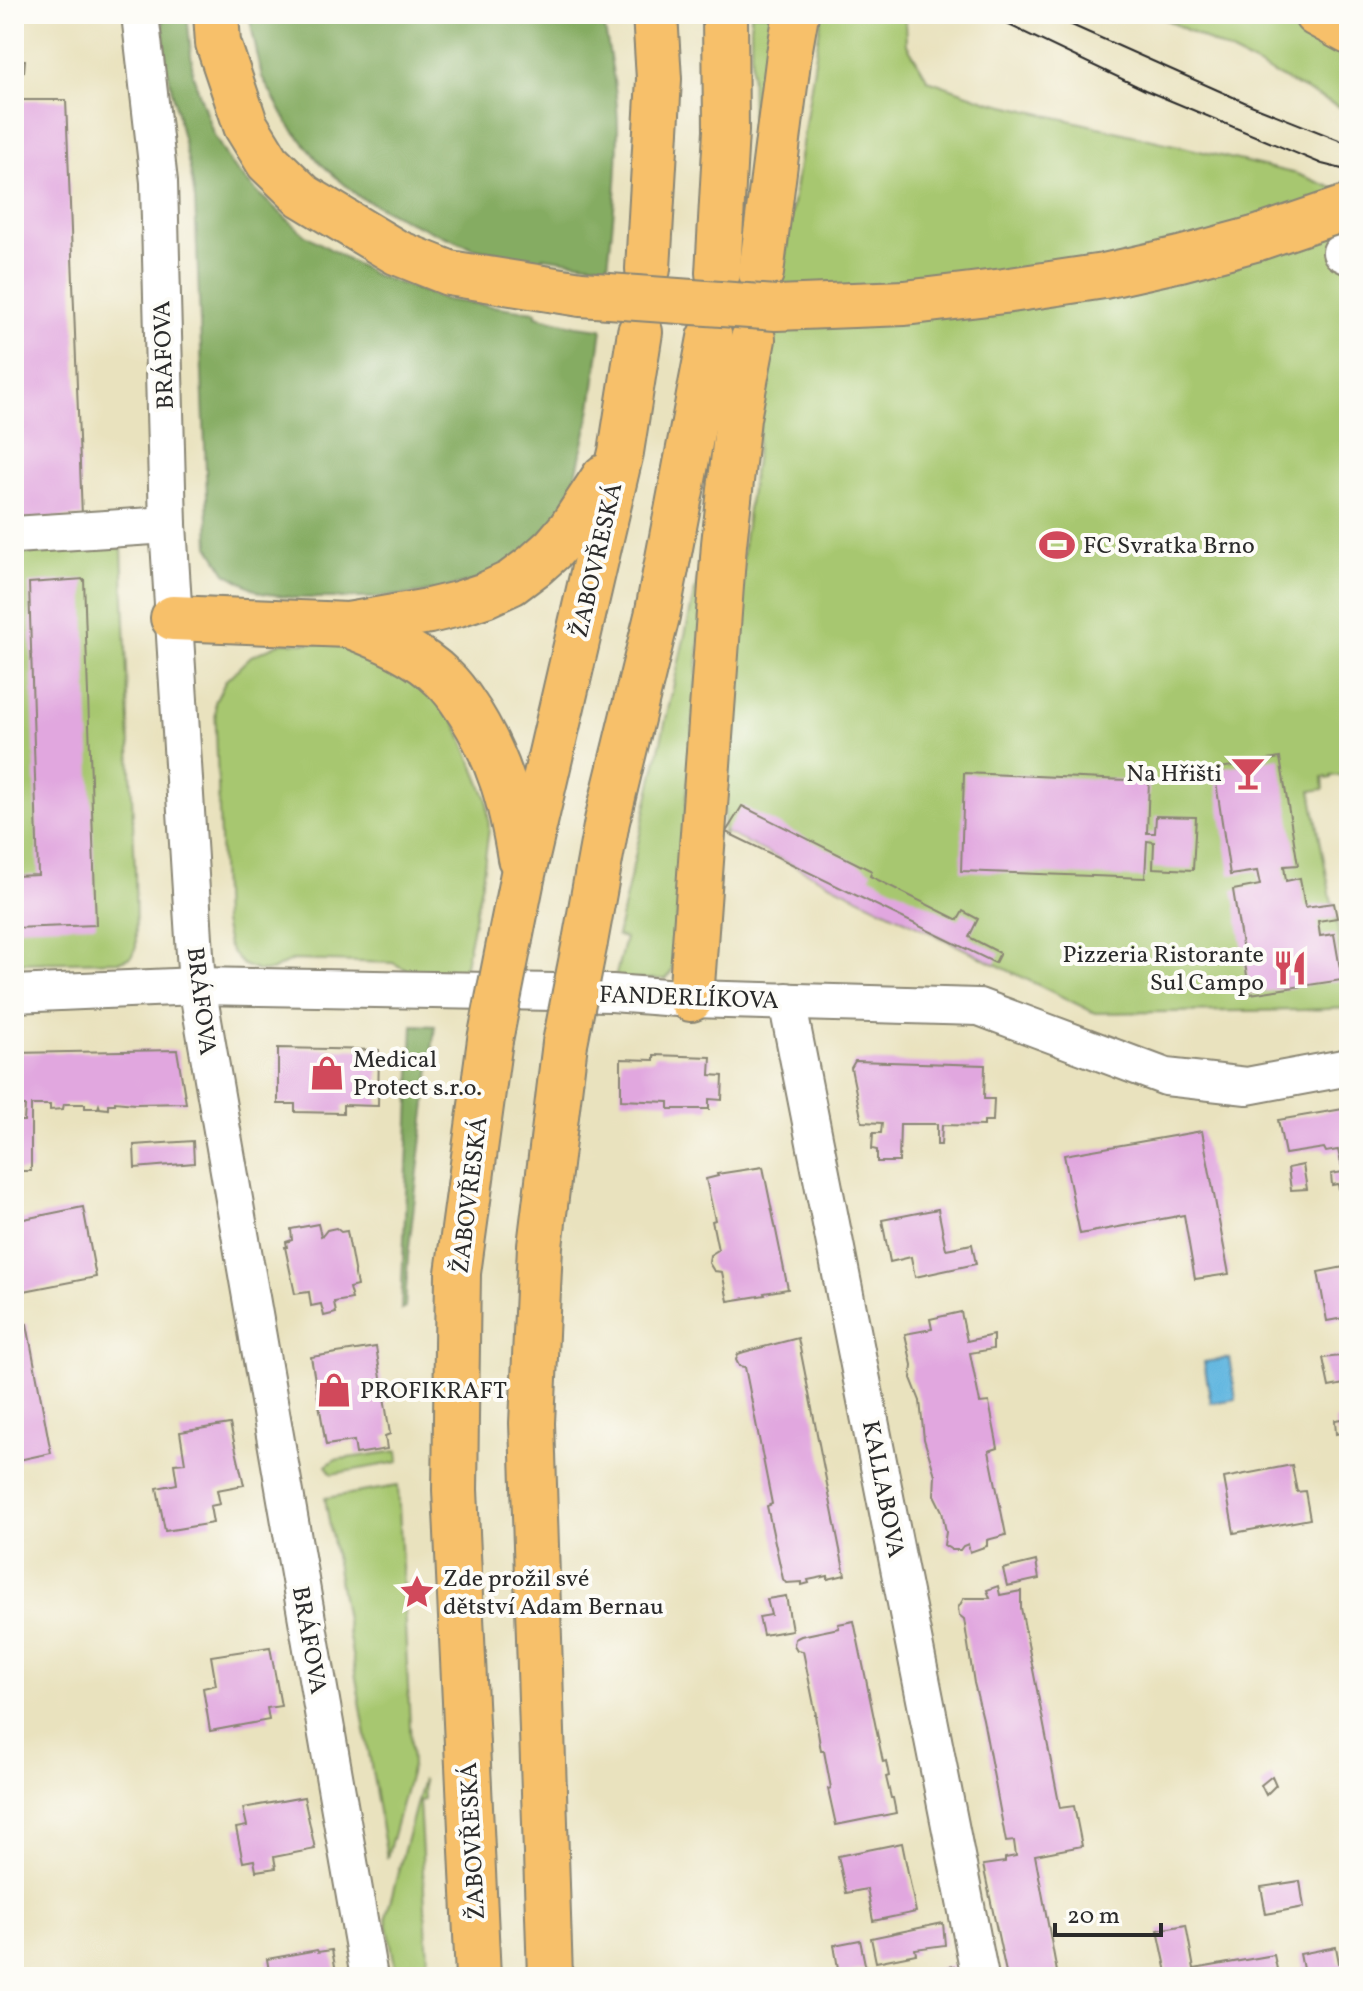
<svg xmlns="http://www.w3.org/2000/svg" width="1363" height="1991" font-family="Vollkorn,serif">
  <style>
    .green { fill: #a7c76f; stroke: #69794d; stroke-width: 2 }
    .forest { fill: #85ac62; stroke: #586c46; stroke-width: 2 }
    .water { fill: #64b7e0; stroke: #487186; stroke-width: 2 }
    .building { fill: #e1a7df }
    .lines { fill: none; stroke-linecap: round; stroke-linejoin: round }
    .minor-casing { stroke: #8a8674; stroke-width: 40 }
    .highway-casing { stroke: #8a8674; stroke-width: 48 }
    .minor { stroke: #fff; stroke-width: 36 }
    .highway { stroke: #f7c06b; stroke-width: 44 }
    .tram { stroke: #2b2b2b; stroke-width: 2 }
    .highway-bridge-casing { stroke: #8a8674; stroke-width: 48; stroke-linecap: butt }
    .highway-bridge { stroke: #f7c06b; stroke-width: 44 }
    .labels { text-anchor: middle; stroke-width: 8; stroke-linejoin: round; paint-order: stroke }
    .street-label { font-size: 24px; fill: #2b2b2b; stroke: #fdfcf7 }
    .poi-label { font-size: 24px; fill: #2b2b2b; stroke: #fdfcf7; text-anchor: start }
  </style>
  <rect width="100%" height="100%" fill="#fdfcf7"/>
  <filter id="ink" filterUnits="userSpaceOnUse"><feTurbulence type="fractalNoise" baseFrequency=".0125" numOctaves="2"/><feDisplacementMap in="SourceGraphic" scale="16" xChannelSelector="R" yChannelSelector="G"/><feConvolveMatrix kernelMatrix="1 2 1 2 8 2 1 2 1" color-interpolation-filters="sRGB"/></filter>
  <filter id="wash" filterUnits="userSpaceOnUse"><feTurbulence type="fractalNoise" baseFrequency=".006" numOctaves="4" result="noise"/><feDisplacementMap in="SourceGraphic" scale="32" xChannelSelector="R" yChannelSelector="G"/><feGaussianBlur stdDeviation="1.8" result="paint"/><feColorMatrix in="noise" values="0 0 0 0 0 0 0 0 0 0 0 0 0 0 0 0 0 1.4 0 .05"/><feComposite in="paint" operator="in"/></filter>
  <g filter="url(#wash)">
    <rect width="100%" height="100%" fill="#e9e2be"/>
    <g class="green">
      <path d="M751 14H776L759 152 752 153Z"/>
      <path d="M822 14H905L906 43 928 80 988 101 1297 174 1349 194V777L1346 775 1331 776V778L1327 779V777H1323L1324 789 1311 791 1332 903H1334L1349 1008 1304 1010 1095 1013 726 832 723 835 744 539 772 340Z"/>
      <path d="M1155 14H1277L1349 53V112Z"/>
      <path d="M708 533 673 967 670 974 666 979H615L625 938 617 936Z"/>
      <path d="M122 548 135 871 136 947 131 957 120 961 14 963V554Z"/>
      <path d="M281 643H339L398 670 422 687 453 716 487 799 489 828 482 881 463 975H417L393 963 292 960 271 971H258L243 965 233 954 228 945 223 922 215 702 226 680 251 656Z"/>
      <path d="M398 1451 399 1462 332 1474 326 1466 334 1460Z"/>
      <path d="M398 1486 412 1766 387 1858 325 1498Z"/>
      <path d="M423 1779 424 1800 419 1801 429 1977H397L386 1917Z"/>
    </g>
    <g class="forest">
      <path d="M162 14H187L193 75 213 133 231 165 259 194 304 234 375 275 447 300 536 312V316L577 326 602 329 591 408 574 485 559 514 523 554 480 580 422 593 371 598H296L261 593 226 573 209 546 195 199 191 174 166 64Z"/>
      <path d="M251 14H602C609 52 618 91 618 130 618 176 613 221 608 266L543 257 542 262 473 248 412 223 359 197 320 163 287 122 262 77 250 20Z"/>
      <path d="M413 1025 435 1026 408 1256 405 1308 401 1310Z"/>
    </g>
    <path class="water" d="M1229 1358 1236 1399 1211 1403 1204 1362Z"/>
    <g id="blocks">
      <g class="building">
        <path d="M14 60H25L24 72 14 71Z"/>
        <path d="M14 100H66L82 516 14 520V403H20L14 245Z"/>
        <path d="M84 579 96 925 14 928V876L38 875 29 583Z"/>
        <path d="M1280 758 1298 865 1284 866 1286 881 1300 878 1305 907 1334 903 1337 918 1318 921 1320 936 1334 934 1342 980 1250 994 1233 890 1260 885 1257 871 1230 875 1214 769Z"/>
        <path d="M964 773 1149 781 1147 833H1155L1156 816 1196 817 1193 870 1153 868 1154 842 1147 841 1145 878 961 871Z"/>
        <path d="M742 806 872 871 870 876 958 920 963 911 978 919 969 937 1000 953 995 963 726 832Z"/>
        <path d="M278 1048 379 1050 378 1106 343 1105V1113L295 1112V1104H278Z"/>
        <path d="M177 1050 186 1103 135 1104 115 1102V1104H108V1109L100 1108 99 1105 98 1108H85V1104H64L63 1109 50 1110V1105H31V1171H14V1139H17V1121H24L25 1106H14V1053Z"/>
        <path d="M654 1055 711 1057 710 1075 723 1076 722 1100 709 1099V1109H669V1102L621 1100V1059L654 1060Z"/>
        <path d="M855 1061 985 1065 984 1099H994L993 1121H984V1126L942 1125 941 1145H937V1124H900L899 1162H877V1150L872 1149 873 1133H881L882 1123 862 1122 851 1068Z"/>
        <path d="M1349 1108V1238L1347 1239 1338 1184 1332 1185 1331 1174 1343 1172 1338 1150 1326 1152 1324 1148 1285 1154 1278 1120Z"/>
        <path d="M1202 1131 1229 1274 1195 1279 1184 1215 1080 1234 1064 1155Z"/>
        <path d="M193 1141 194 1163 135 1168 134 1145Z"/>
        <path d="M1303 1165 1307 1189 1291 1190 1288 1168Z"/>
        <path d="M763 1167 788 1289 764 1293 765 1295 728 1301 722 1272 714 1271 709 1263 710 1255 718 1250 712 1221 715 1220 706 1179 718 1176 717 1174Z"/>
        <path d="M83 1207 96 1277 14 1293V1221Z"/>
        <path d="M938 1209 946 1249 972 1244 976 1264 915 1277 911 1257 890 1262 882 1220Z"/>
        <path d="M318 1224 321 1236 323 1235 327 1230 336 1228 341 1232 347 1231 357 1286 349 1288 352 1299 334 1302 336 1313 324 1316 321 1304 311 1306 309 1292 295 1294 285 1247H287L286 1242 292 1240 291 1229Z"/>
        <path d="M1349 1266V1317L1327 1321 1318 1272Z"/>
        <path d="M961 1312 967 1341 993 1335V1349L970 1353 980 1403 989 1402 998 1448 989 1451 1006 1535 987 1540V1546L970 1552 968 1544 963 1546 960 1550H952L944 1545 946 1532 942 1511 934 1495 935 1475 924 1439 920 1401 911 1378 912 1365 905 1334 932 1329 930 1319Z"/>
        <path d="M27 1324 51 1453 14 1461V1326Z"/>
        <path d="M798 1338 845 1575 828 1579V1576L808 1580 809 1583 802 1585V1582L786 1583 783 1579 767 1506 772 1504 745 1367 739 1366 736 1360 738 1354 744 1352Z"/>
        <path d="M376 1347 390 1434 385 1436 387 1449 356 1454 354 1441 326 1445 311 1357Z"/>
        <path d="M1349 1355V1383L1329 1387 1323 1358Z"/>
        <path d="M1349 1418V1431L1336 1434 1335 1420Z"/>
        <path d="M230 1424 244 1485 217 1490 220 1504 210 1506 213 1523 165 1531 157 1488 177 1484 174 1464 185 1463 180 1432Z"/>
        <path d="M1292 1465 1297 1492 1305 1491 1310 1519 1234 1533 1224 1478Z"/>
        <path d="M1036 1561 1039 1579 1007 1586 1003 1569Z"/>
        <path d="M998 1586 1000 1595 1021 1591V1608L1060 1808 1074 1806 1082 1846 1035 1855 1058 1977H1007L983 1865 1005 1862V1858L1016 1856 1014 1841 1006 1842 983 1719 974 1683 964 1619 959 1615 958 1608 964 1598H990L987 1590Z"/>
        <path d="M786 1596 792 1630 763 1635 759 1617 771 1615 767 1599Z"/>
        <path d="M854 1621 883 1762 886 1761 889 1776 886 1777 891 1798H893L896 1813 836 1825 828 1789 831 1788 824 1751H821L815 1715H816L803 1651 797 1650 794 1645 795 1639 801 1636 839 1628 838 1624Z"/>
        <path d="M270 1647 281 1706 267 1708 269 1720 210 1731 203 1688 216 1685 211 1656Z"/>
        <path d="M1272 1776 1276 1785 1266 1795 1261 1785Z"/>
        <path d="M304 1797 315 1849 274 1857 276 1868 256 1871 254 1860 243 1862 236 1828 247 1826 243 1808Z"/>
        <path d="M902 1843 916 1912 873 1921 867 1889 846 1893 838 1856Z"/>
        <path d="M1300 1881 1304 1907 1266 1914 1261 1887Z"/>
        <path d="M943 1923 945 1945 915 1949 916 1954 876 1962 871 1938Z"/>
        <path d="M1186 1925 1194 1969 1274 1955 1278 1974 1303 1969 1300 1954 1336 1947 1339 1963 1349 1961V1977H1168L1158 1930Z"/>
        <path d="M860 1940 866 1969 839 1974 834 1945Z"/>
        <path d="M317 1950 318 1952 332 1950 337 1977H270L267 1959Z"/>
        <path d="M954 1966 957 1977H930L929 1970Z"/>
      </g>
    </g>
  </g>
  <g filter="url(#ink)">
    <use href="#blocks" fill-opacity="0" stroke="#8a8674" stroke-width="2"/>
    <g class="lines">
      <g class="minor-casing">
        <g id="minor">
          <path d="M140 14 159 182 168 525 197 986 369 1977"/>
          <path d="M1341 252 1349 256"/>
          <path d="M14 535 168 525"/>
          <path d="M14 994 197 986 612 993 691 999 979 1007 1166 1077 1247 1086 1349 1067"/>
          <path d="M787 1001 980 1977"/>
        </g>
      </g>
      <g class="highway-casing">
        <g id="highway">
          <path d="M216 14 218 43 246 126 268 162 303 196 396 252 449 273 581 294"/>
          <path d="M1316 14 1349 32"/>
          <path d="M648 269 659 79 655 14"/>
          <path d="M718 273 726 131 725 14"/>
          <path d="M761 273 789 54 796 14"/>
          <path d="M173 618 348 625 429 611 458 604 485 595 511 583 535 565 554 548 570 529 604 477"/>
          <path d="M348 625C382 638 418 653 444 679 455 689 462 701 470 713 500 761 511 803 520 858"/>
          <path d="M510 939 523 874 621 452 640 332"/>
          <path d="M585 942 607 821 657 616 710 338"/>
          <path d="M691 999 724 544 738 418 753 339"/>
          <path d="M478 1977 455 1490 458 1273 490 1040"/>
          <path d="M550 1977 532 1423 540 1246 565 1043"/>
        </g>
      </g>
      <use href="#minor" class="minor"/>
      <use href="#highway" class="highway"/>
      <g class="tram">
        <path d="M986 14 1145 90 1322 164 1346 170"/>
        <path d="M1047 14 1251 105 1349 144"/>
      </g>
      <g class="highway-bridge-casing">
        <g id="highway-bridge">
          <path d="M581 294 776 308 905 303 1004 291 1104 276 1180 259 1258 238 1349 207"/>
          <path d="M490 1040 510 939"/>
          <path d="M565 1043 585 942"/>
        </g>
      </g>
      <use href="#highway-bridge" class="highway-bridge"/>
    </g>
  </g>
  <defs>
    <g id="stadium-bare" transform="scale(2.76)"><path d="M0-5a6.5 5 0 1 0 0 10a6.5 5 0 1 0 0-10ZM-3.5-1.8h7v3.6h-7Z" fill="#d1495b" stroke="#fdfcf7" stroke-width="2.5" paint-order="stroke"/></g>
    <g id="bar-bare" transform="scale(2.76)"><path d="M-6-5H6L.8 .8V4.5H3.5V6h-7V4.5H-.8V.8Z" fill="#d1495b" stroke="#fdfcf7" stroke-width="2.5" paint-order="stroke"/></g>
    <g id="restaurant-bare" transform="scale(2.76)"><path d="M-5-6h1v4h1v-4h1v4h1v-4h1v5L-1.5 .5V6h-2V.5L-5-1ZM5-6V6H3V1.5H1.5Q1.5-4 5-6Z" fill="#d1495b" stroke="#fdfcf7" stroke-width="2.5" paint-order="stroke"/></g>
    <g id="shop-bare" transform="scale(2.76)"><path d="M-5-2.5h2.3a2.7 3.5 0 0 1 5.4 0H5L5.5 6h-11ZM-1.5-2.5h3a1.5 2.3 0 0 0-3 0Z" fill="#d1495b" stroke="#fdfcf7" stroke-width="2.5" paint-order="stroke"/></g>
    <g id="sight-bare" transform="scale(2.76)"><path d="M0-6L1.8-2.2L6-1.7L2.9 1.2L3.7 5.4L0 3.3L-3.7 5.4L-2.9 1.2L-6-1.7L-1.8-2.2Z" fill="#d1495b" stroke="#fdfcf7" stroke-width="2.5" paint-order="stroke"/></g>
  </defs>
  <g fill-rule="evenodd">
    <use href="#stadium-bare" x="1057" y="545"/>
    <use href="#bar-bare" x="1248" y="773"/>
    <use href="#restaurant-bare" x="1290" y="968"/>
    <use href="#shop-bare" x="327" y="1073"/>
    <use href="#shop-bare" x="334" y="1390"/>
    <use href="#sight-bare" x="417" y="1592"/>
  </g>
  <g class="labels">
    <g class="street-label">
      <text transform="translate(163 355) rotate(-92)" y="8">BRÁFOVA</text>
      <text transform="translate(596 560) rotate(-77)" y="8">ŽABOVŘESKÁ</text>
      <text transform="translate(689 997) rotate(2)" y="8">FANDERLÍKOVA</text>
      <text transform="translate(202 1001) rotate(83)" y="8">BRÁFOVA</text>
      <text transform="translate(469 1195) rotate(-83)" y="8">ŽABOVŘESKÁ</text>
      <text transform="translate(884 1489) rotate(79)" y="8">KALLABOVA</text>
      <text transform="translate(310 1640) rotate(80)" y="8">BRÁFOVA</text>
      <text transform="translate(472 1841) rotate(-93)" y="8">ŽABOVŘESKÁ</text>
    </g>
    <g class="poi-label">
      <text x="1083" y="553">FC Svratka Brno</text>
      <text x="1222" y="781" text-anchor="end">Na Hřišti</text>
      <text x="1264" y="962" text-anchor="end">Pizzeria Ristorante<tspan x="1264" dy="28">Sul Campo</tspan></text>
      <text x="353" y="1067">Medical<tspan x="353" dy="28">Protect s.r.o.</tspan></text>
      <text x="360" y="1398">PROFIKRAFT</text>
      <text x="443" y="1586">Zde prožil své<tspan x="443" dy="28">dětství Adam Bernau</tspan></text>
    </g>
  </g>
  <rect width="1363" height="1991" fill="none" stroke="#fdfcf7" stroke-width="48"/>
  <path d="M1055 1923v12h106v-12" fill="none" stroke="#2b2b2b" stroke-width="4"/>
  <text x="1067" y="1923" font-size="24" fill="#2b2b2b" stroke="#fdfcf7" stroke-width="6" paint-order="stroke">20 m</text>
</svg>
